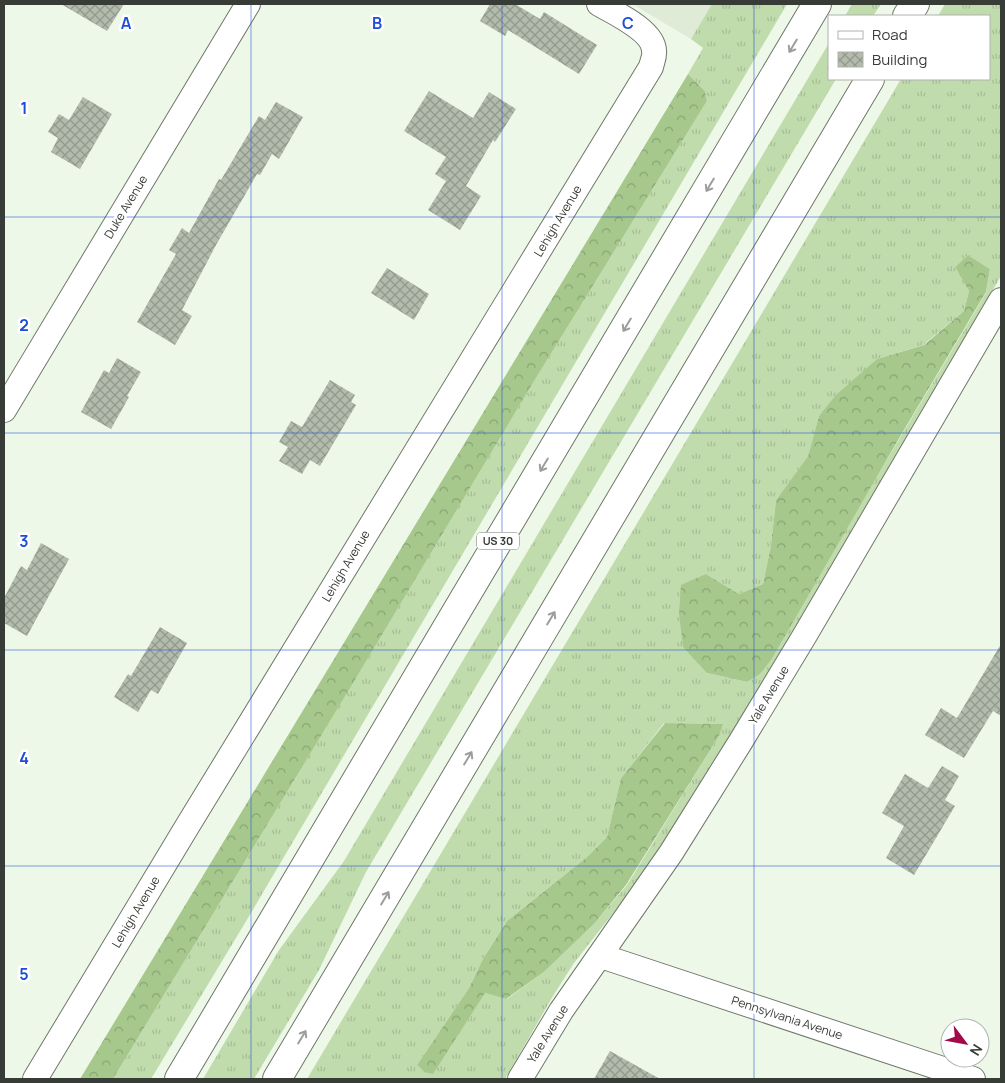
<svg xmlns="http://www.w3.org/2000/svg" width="1005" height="1083" font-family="Manrope,sans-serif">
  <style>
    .built { fill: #dfebd6 }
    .grass { fill: url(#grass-tufts); fill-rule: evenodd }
    .forest { fill: url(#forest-crowns) }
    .building { fill: url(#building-cross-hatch) }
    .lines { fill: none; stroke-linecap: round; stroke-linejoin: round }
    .minor-casing { stroke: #70786b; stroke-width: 26 }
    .motorway-casing { stroke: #70786b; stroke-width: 30 }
    .minor { stroke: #fff; stroke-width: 24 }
    .motorway { stroke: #fff; stroke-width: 28 }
    .oneway { stroke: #9c9e9a }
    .grid { fill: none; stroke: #1d4ed8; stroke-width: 1; stroke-opacity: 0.55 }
    .labels { text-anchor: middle; stroke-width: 5; stroke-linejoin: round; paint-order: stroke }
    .shield { fill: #fff; stroke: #747672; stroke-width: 1 }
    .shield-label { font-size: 11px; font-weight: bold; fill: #383c36 }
    .street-label { font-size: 12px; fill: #383c36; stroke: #fff }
    .grid-label { font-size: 16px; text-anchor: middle; font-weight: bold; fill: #1d4ed8; stroke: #fff; stroke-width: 5; stroke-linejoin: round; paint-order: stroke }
  </style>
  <defs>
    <pattern id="grass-tufts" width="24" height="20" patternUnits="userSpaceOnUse" patternTransform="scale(1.25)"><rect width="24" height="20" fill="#c0dbac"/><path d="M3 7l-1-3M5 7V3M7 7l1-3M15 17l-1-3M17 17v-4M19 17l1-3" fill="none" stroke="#a6bd95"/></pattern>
    <pattern id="forest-crowns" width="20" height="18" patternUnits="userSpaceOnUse" patternTransform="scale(1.25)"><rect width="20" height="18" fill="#a6c88c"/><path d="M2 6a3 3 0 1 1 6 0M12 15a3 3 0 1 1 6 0" fill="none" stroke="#88a473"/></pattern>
    <pattern id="building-cross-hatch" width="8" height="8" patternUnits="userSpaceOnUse" patternTransform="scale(1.25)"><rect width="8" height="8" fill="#b2bbac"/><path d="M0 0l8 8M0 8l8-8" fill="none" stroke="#92998d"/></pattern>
  </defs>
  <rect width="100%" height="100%" fill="#eef8e8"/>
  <path class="built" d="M632 4H712L691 39Z"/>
  <g class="grass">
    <path d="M712 4H787L248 918 151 1079H113L352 685 536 378 707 101 705 91 688 74 703 48 691 39Z"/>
    <path d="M852 4H881L873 16H845Z"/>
    <path d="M945 4H1001V276L878 487 735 728 639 880 574 963 553 996 505 1079H307L901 79H989V16H938ZM968 255 990 269 986 293 759 675 747 682 707 673 706 574 739 594 763 584 771 545 776 500 808 456 819 416 877 359 923 345 964 311 969 291 955 267ZM664 723 722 724 719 736 627 885 594 924 544 972 507 999 485 993 424 1072 417 1065 469 988 483 959 507 921 587 857 607 837 621 778Z"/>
    <path d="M829 43V79H836L366 872 319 970 254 1079H203L279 950 344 861Z"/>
  </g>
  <g class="forest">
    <path d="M688 74 705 91 707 101 536 378 352 685 113 1079H80Z"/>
    <path d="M968 255 990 269 986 292 901 435 771 660 759 675 747 682 707 673 683 647 679 614 681 585 706 574 739 594 763 584 771 545 776 500 808 456 819 416 836 395 877 359 924 345 964 311 969 291 955 267Z"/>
    <path d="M665 723 723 724 719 736 626 885 594 924 544 972 506 999 485 993 433 1074 424 1072 417 1065 469 988 483 959 507 921 587 857 607 837 621 778Z"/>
  </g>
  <g class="building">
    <path d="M61 4H124L107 31Z"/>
    <path d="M490 4H515L540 19 544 12 597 45 579 74 508 30 505 36 480 21Z"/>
    <path d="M429 91 473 118 489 92 516 109 495 142 493 140 466 186 481 196 460 230 428 210 446 181 435 174 446 157 404 131Z"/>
    <path d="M83 97 112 114 80 169 51 152 58 138 48 132 59 114 69 120Z"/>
    <path d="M276 102 303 117 279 159 272 154 260 175 257 174 216 245 182 310 192 316 175 345 137 322 176 254 169 250 182 228 189 233 219 179 221 180 259 116 265 120Z"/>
    <path d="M387 268 429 294 414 320 371 293Z"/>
    <path d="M117 358 141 372 127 396 129 397 111 429 81 412 104 370 109 373Z"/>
    <path d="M330 380 355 395 351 402 356 405 320 466 310 460 302 474 279 461 288 447 279 442 291 421 302 427Z"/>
    <path d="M41 543 69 559 27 636 4 623V598L21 566 27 570Z"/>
    <path d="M160 627 187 643 158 694 151 690 138 712 114 697 128 674 131 676Z"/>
    <path d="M1001 644V716L993 711 964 758 925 735 941 708 957 718Z"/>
    <path d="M942 766 959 776 945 800 955 806 914 875 886 858 904 826 882 813 905 774 928 788Z"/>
    <path d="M610 1051 660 1079H594Z"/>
  </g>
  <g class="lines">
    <g class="minor-casing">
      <g id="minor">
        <path d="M4 410 248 4"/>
        <path d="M601 956 973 1079"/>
        <path d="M35 1079 188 825 651 67C652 62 655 56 654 51 654 31 615 13 599 4"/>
        <path d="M520 1079 561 1011 671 853 741 741 805 635 1001 300"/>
      </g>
    </g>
    <g class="motorway-casing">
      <g id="motorway">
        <path d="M907 16 915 4"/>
        <path d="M179 1079 817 4"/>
        <path d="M277 1079 870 79"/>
      </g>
    </g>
    <use href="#minor" class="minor"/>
    <use href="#motorway" class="motorway"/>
  </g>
  <defs><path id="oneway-shaft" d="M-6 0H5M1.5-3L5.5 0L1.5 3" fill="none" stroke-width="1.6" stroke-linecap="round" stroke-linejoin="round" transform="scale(1.25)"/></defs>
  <g class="oneway">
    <use href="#oneway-shaft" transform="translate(793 46) rotate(121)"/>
    <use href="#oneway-shaft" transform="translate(710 185) rotate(121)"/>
    <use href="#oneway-shaft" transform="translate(627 325) rotate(121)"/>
    <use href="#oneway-shaft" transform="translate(544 465) rotate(121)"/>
    <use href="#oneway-shaft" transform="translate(551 618) rotate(-59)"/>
    <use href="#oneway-shaft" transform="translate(468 758) rotate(-59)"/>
    <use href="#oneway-shaft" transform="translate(385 898) rotate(-59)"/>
    <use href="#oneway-shaft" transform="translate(302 1037) rotate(-59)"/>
  </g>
  <path class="grid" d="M251 4V1079M502 4V1079M754 4V1079M4 217H1001M4 433H1001M4 650H1001M4 866H1001"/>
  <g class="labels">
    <rect class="shield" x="477" y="532.5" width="42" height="17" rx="4"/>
    <g class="shield-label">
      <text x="498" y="545">US 30</text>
    </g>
    <g class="street-label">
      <text transform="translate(126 207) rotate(-59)" y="4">Duke Avenue</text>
      <text transform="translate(558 221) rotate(-59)" y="4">Lehigh Avenue</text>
      <text transform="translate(346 566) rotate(-59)" y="4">Lehigh Avenue</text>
      <text transform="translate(769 695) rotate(-59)" y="4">Yale Avenue</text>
      <text transform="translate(136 912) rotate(-59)" y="4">Lehigh Avenue</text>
      <text transform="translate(787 1018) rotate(18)" y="4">Pennsylvania Avenue</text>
      <text transform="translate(548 1034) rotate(-58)" y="4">Yale Avenue</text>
    </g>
  </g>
  <g class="grid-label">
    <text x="126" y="29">A</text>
    <text x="377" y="29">B</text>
    <text x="628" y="29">C</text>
    <text x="24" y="114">1</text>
    <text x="24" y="331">2</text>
    <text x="24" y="547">3</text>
    <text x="24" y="764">4</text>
    <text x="24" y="980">5</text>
  </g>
  <rect width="1005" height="1083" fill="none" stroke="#383c36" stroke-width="10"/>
  <rect x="828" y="15" width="162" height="65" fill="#ffffff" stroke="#afb1af"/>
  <rect x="838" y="31" width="25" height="8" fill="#ffffff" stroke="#afb1af"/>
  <text x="872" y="40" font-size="15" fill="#383c36">Road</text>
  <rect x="838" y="52" width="25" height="15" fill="url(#building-cross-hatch)" stroke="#afb1af"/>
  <text x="872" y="65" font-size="15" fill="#383c36">Building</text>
  <g transform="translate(965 1043) rotate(122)"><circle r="24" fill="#ffffff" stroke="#afb1af"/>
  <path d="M0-4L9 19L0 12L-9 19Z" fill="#a20a4a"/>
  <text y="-8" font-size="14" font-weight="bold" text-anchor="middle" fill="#383c36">N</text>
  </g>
</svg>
